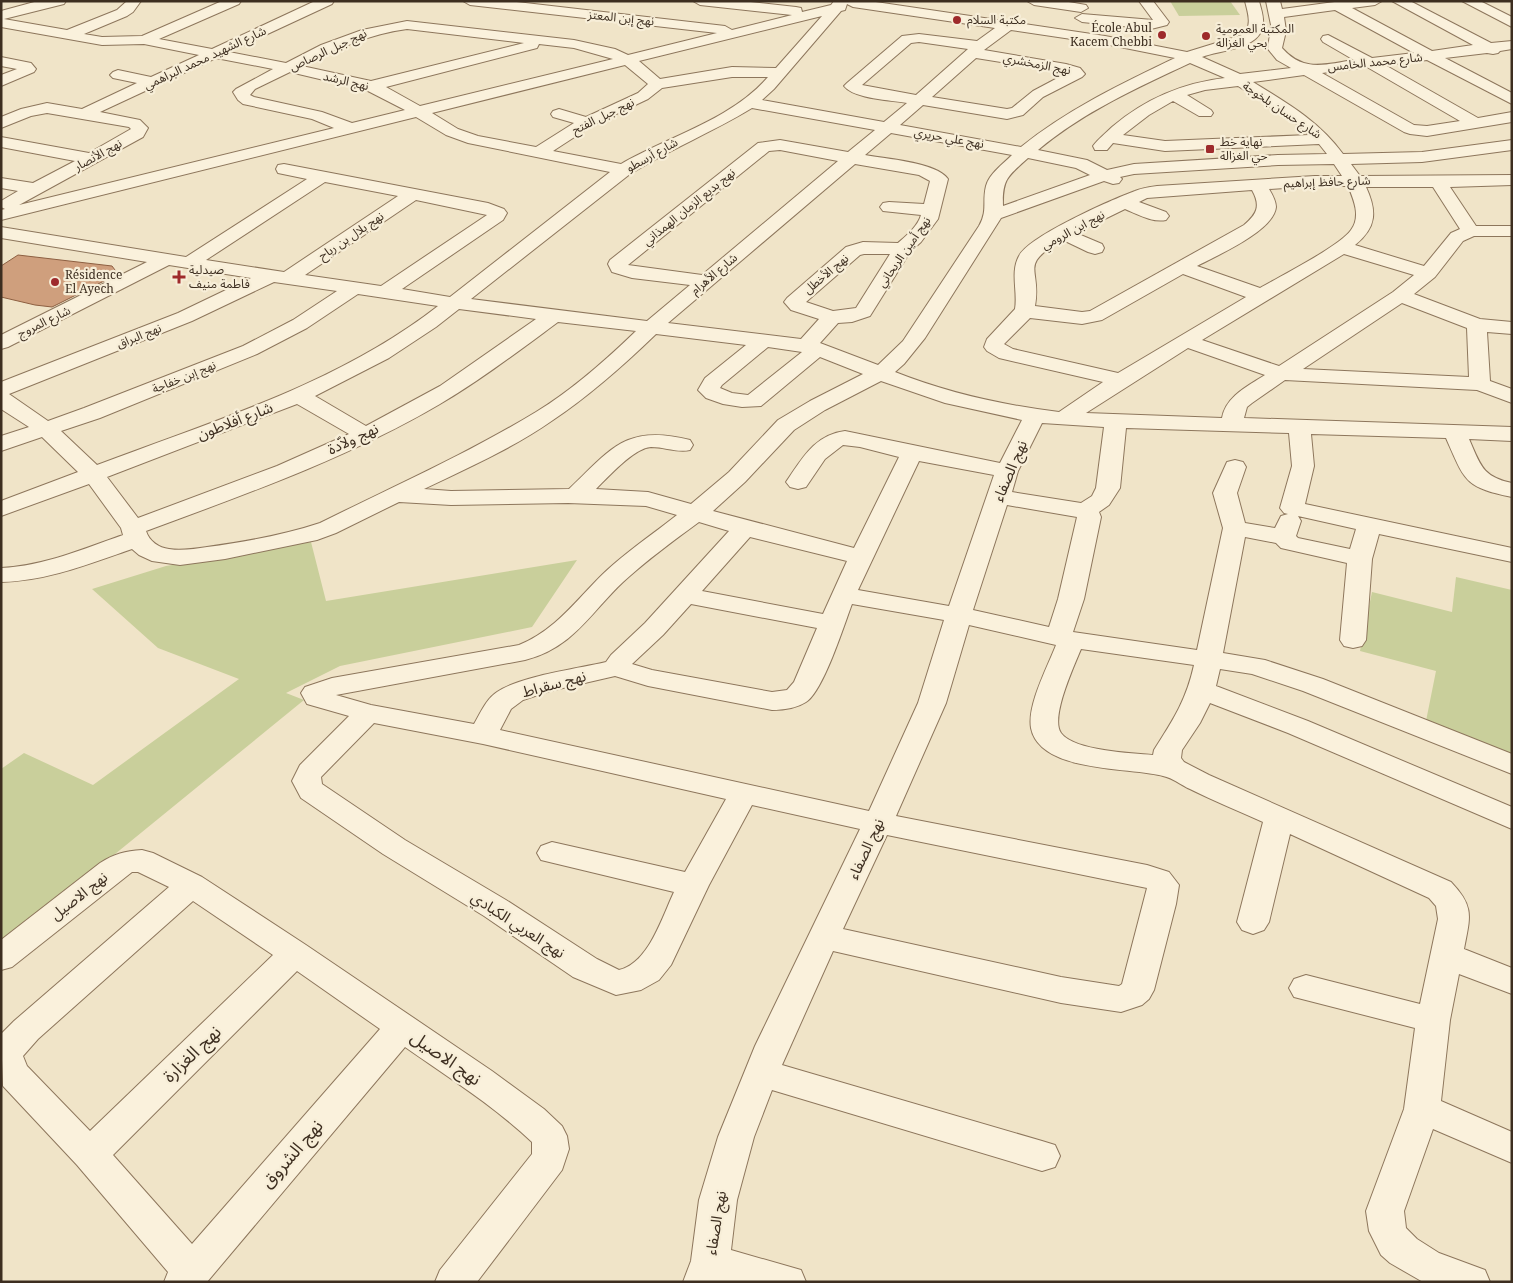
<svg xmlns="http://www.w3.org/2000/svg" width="1513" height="1283" font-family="'Noto Serif','Noto Sans Arabic',serif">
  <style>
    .green { fill: #c9cf9b }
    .building { fill: #cf9f7d; stroke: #8d5f41 }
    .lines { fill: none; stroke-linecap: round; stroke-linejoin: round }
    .minor-casing { stroke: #8d765c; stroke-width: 2 }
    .minor { fill: #faf1dc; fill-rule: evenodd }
    .poi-dot { fill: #9e2a2b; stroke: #f7eed8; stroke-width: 2 }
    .labels { text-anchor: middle; stroke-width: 4.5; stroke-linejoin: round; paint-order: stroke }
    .far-street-label { font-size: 12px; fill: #3d2e20; stroke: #f7eed8 }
    .far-poi-label { font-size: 12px; fill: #3d2e20; stroke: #f7eed8; text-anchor: start }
    .street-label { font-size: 15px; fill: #3d2e20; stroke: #f7eed8 }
    .near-street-label { font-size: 18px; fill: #3d2e20; stroke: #f7eed8 }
  </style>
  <rect width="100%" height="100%" fill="#f0e4c8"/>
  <g class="green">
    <path d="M1170 1H1230L1240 15 1179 16Z"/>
    <path d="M311 542 326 601 577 560 532 627 340 666 286 693 304 700 1 947V769L24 753 93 785 239 679 158 648 92 589 166 566Z"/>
    <path d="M1456 577 1512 590V760L1425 726 1436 671 1360 651 1372 592 1452 612Z"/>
  </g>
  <path class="building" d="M18 255 112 266 118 274 52 307 35 305 1 297V266Z"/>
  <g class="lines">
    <g class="minor-casing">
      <g id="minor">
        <path d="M38 1H66L64 4 4 19 67 30 117 10 127 1H141L133 12 127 16 84 34 102 37 142 36 222 1H241L239 4 159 39 212 49 315 1H334L332 4 229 52 286 63 321 45 362 30 407 21 574 40 615 49 628 55 717 33 470 5 463 1H508L725 26 732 30 792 15 700 5 693 1H742L796 7 801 8 802 12 831 5 834 1H869L1105 36 1187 52 1242 35C1253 27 1248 13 1245 1H1259C1261 9 1264 17 1263 25 1260 50 1219 50 1202 57L1240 74 1291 68 1277 60 1268 49 1271 25 1266 1H1280L1282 9 1342 1H1382L1375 5 1352 8 1432 51 1473 45 1392 1H1410L1491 43 1512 41V49L1500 51 1498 53 1493 54 1487 53 1445 58 1512 93V104L1427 60 1385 65 1478 118 1512 112V122L1427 136 1410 134 1404 132 1304 75 1253 82C1287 103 1319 121 1343 154L1422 152 1512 140V150L1422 162 1351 164 1360 176 1512 175V185L1450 187 1476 226H1512V236H1474L1463 241 1435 277 1414 294 1480 319 1512 322V334L1487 332 1490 381 1512 389V403L1477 390 1285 380 1252 403 1247 407 1244 418 1512 427V441L1469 439C1480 464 1482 477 1512 483V497C1464 487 1465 481 1446 438L1311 434 1314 466 1305 504 1512 548V562L1379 534 1372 559 1366 640 1362 646 1353 648 1344 646 1340 640 1347 563 1281 548 1276 543 1245 537 1223 653 1265 660 1323 679 1512 754V774L1303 691 1252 674 1220 669 1216 686 1308 721 1512 807V829L1288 733 1210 703 1200 723 1182 750 1181 758 1184 762 1209 775 1451 882C1475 907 1470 917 1464 949L1512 968V994L1459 974 1450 1020 1441 1101 1512 1132V1163L1433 1129 1404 1211 1406 1228 1417 1239 1439 1253 1485 1270 1490 1282H1423L1390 1263 1381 1255 1369 1231 1366 1211 1404 1109 1415 1028 1294 997 1289 988 1294 979 1306 975 1420 1004 1438 919 1436 906 1429 898 1290 834 1269 922 1264 930 1253 934 1242 930 1237 922 1263 822C1239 811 1214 801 1190 789 1181 785 1173 778 1163 776 1129 767 1040 773 1031 728 1027 705 1048 666 1056 645L969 625 946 703 896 816 1147 865 1169 872 1179 885 1176 904 1154 990 1149 999 1142 1005 1121 1012 1061 1003 833 951 782 1065 1042 1141 1055 1145 1060 1156 1055 1167 1042 1171 772 1090 754 1137 737 1200 731 1250 801 1270 806 1282H683L691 1261 699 1200 718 1137 755 1046 860 829 752 805 709 885 671 965 659 980 641 990 616 995 573 977 484 916 383 854 301 798 292 781 300 765 349 716 307 704 301 693 305 687 332 678 519 645C556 630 576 600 604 573 626 552 653 534 677 515L646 506 568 503 451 505 399 502 336 533 317 540 225 559 180 565 152 561 139 555 132 549C89 564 47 581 1 582V568C44 566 83 549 123 535L121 528 89 484 1 516V501L78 472 42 437 1 451V436L29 427 1 409V382L178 313 251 278 169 265 8 347 1 349V335L147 262 1 238V227L186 257 307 179 278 173 276 169 278 165 284 164 488 203 504 209 507 213 503 220 402 289 450 297 610 172 468 143 446 135 416 117 1 220V210L5 209 1 207V201L18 191 1 188V178L33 183 75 161 1 147V137L89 153 131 129 129 127 47 113 31 116 1 128V117L21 109 47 103 82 109 137 83 113 78 110 75 113 72 118 70 151 77 199 55 144 44 102 45 1 27V11ZM847 4 853 7 995 28 977 41 919 34 902 36 847 83 844 86C854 99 891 100 907 103L884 122 762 100 774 89 841 11 845 10ZM1335 10 1414 53 1372 58 1328 35 1323 36 1321 39 1323 42 1354 60C1326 64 1304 73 1282 48L1286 31 1284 17ZM822 16 776 68 732 67 660 79 639 61ZM407 29 524 43 371 81 302 66C336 49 369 34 407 29ZM1011 30 1105 44 1175 58C1121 84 1068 109 1021 147L900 125 923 105 1007 119 1023 115 1043 97 1082 77 1085 74 1080 68 1066 64 984 50ZM919 42 968 49 916 95 862 85 911 43ZM539 44 574 48 613 59 420 106 386 87 537 48ZM216 58 273 69 236 89 233 92 238 100 243 104 312 119 334 128 19 205 143 137 148 128 140 120 100 112ZM976 58 1063 72 1067 73 1033 91 1012 108 1007 109 932 97ZM1190 63 1225 78C1182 83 1145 99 1112 127 1106 133 1098 139 1093 146L1095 150H1107L1113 143 1165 151 1319 144 1327 154 1278 155 1134 164 1107 170 1087 160 1038 150C1083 112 1137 88 1190 63ZM625 65 648 84 638 93 586 117 559 109 553 111 551 114 553 117 574 123 536 147 478 136 458 129 432 113ZM1367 67 1460 121 1427 126 1414 125 1322 73ZM290 72 366 90 405 110 352 123 322 112 254 97 250 95 255 89ZM732 77H768C731 120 669 136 621 164L553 151 593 125 648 99 662 88ZM1238 86 1297 124 1309 135 1165 141 1123 135 1149 115 1173 101 1199 116H1211L1213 113 1211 110 1187 95 1205 90ZM752 108 875 130 848 152 780 140 758 143 610 260 608 264 612 272 632 278 690 285 647 321 471 299 630 174C670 149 713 132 752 108ZM891 133 1012 155C1003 164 989 174 986 186 982 202 988 210 979 226L903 341 878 365 820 343 838 323 852 322 870 316 910 252 921 242 938 219 948 179C936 162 885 159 865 155ZM780 150 838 161 702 275 628 265 769 151ZM1028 158 1076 168 1090 175 1003 206C1002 179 1008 176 1028 158ZM855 164 919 175 930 181 924 204 889 202 883 203 880 207 883 211 921 215C918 226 907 235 898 243L863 242 846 247 787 298 784 302 791 310 819 319 801 339 668 323ZM1334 164 1342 176H1315L1157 186C1150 187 1142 188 1135 191 1111 200 1029 236 1019 256 1010 272 1018 292 1015 309L987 339 984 347 987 351 999 358 1103 382 1059 412C1002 405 948 393 895 372L904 364 925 338 1001 218 1104 181 1113 184 1119 183 1122 179 1120 177 1134 174 1278 165ZM325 182 398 196 284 272 206 260ZM1315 186H1348C1354 200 1361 217 1351 230 1340 246 1279 277 1260 288L1197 266C1216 256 1274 231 1276 207 1276 201 1272 194 1269 189ZM1366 187H1433L1460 229 1451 233 1424 266 1355 245C1377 227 1377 211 1366 187ZM1252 190C1261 206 1257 214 1244 225L1090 311 1082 312 1035 306C1042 267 1017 266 1063 240L1088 252 1095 254 1102 252 1104 248 1102 244 1076 233 1125 209C1137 214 1153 223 1166 220L1169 216 1166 212 1139 202 1147 198ZM416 200 487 215 381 286 305 275ZM864 254H890L856 308 833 311 806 302 860 255ZM1344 254 1414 275 1393 292 1279 366 1202 340ZM1183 274 1246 297 1118 373 1013 349 1004 344 1030 318 1082 324 1102 320ZM274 282 337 291 293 320 243 346 84 408 48 421 9 394 192 321ZM358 294 438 306C338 384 213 421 97 465L61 431 100 418 257 354 307 328ZM1402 303 1467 328 1469 377 1303 369ZM459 309 536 319 440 386 366 426 315 396 389 358 436 327ZM558 322 636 331C606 360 571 391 536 412 467 454 392 487 320 523 284 535 244 542 207 547 194 549 182 551 169 549 159 548 149 541 146 531 246 494 348 458 440 404 482 379 520 350 558 322ZM656 334 746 345 705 378 698 390 706 398 723 404 742 407 761 406 820 357 863 374 810 401 778 420 729 472 691 504 648 492 596 489C608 477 634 448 651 447 665 447 677 453 690 450L693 445 690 440C626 424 612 448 569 489L451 491 424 489C468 468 513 448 553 420 590 395 624 365 656 334ZM768 347 802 352 748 395 732 393 720 388 722 385ZM1188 348 1265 375C1248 386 1226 396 1222 418L1086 413ZM881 381 945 403 1022 420 1000 463 845 431C814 435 802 459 786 482L790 487 798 489 806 487 825 459 843 445 860 447 899 457 854 548 713 511 745 482 794 430 825 410ZM297 404 349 434 277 466 138 518 107 477ZM1042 423 1104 427 1096 488 1092 496 1081 503 1012 492 1018 471ZM1126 428 1289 433 1292 466 1280 508 1284 513 1288 514 1281 516 1275 528 1245 523 1237 493 1246 467 1243 462 1235 460 1227 462 1213 493 1223 528 1197 650 1073 632 1084 599 1101 517 1099 512 1109 505 1120 488ZM919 461 994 475 949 606 858 590ZM1007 505 1077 517 1058 599 1049 627 973 610ZM1298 516 1356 529 1350 549 1298 538 1296 536 1301 521ZM699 522 729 531 645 623 611 655 606 662C576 669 521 676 497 692 486 699 480 714 474 724L371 705 336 695 525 660C573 648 590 613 623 582 647 560 673 541 699 522ZM750 537 847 561 823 614 702 591ZM691 604 817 628 794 682 787 690 772 692 652 670 632 664 663 635ZM852 604 944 620 918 703 869 811 500 730 511 709 523 700 550 691 615 676 648 686 772 710C783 710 797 708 806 702 823 692 844 625 852 604ZM1081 649 1194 665C1186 701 1173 720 1154 750L1153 755C1132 753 1074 751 1061 733 1050 718 1074 666 1081 649ZM374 723 483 744 726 799 685 872 552 842 541 846 537 853 541 860 674 892C662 917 649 963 619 970L597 959 506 900 405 840 322 784 321 777ZM887 835 1147 888 1122 984 1119 986 1061 977 843 929Z"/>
        <path d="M1027 1H1063L1086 5 1088 8 1081 12 1034 5Z"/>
        <path d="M1139 1H1153L1169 22 1167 25 1151 29 1082 22 1075 18 1082 14 1153 20Z"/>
        <path d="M1462 1H1480L1512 17V27Z"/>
        <path d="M1 57 31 63 36 69 34 72 1 86V75L17 69 1 66Z"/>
        <path d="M142 850 153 853 202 877 306 945 492 1071 544 1109 562 1126 567 1136 569 1149 562 1170 477 1282H435L440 1270 532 1154V1142C494 1106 448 1077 405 1047L207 1282H164L168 1272 77 1165 3 1086 1 1034 14 1021 169 887 138 872H132L12 967 1 970V940L100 863C114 854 125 851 142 850ZM193 901 273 955 90 1131 27 1066 23 1056 38 1039ZM297 971 380 1029 192 1244 113 1155Z"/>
      </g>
    </g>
    <use href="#minor" class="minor"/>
  </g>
  <g class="poi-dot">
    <circle cx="957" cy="20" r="5"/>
    <circle cx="1162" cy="35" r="5"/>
    <circle cx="1206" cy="36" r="5"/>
    <rect x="1205" y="144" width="10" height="10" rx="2.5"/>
    <path d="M176.5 269.5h5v5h5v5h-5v5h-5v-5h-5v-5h5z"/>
    <circle cx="55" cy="282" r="5"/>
  </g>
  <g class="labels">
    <g class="far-street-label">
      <text transform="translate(621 18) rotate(6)" y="4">نهج إبن المعتز</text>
      <text transform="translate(328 50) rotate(-25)" y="4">نهج جبل الرصاص</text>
      <text transform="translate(205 58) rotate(-25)" y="4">شارع الشهيد محمد البراهمي</text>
      <text transform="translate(1375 62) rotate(-6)" y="4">شارع محمد الخامس</text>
      <text transform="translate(1037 64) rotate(11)" y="4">نهج الزمخشري</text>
      <text transform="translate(346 81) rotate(13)" y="4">نهج الرشد</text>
      <text transform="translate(1282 110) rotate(34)" y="4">شارع حسان بلخوجة</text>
      <text transform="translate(603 116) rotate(-26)" y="4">نهج جبل الفتح</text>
      <text transform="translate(949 138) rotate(10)" y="4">نهج علي حريري</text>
      <text transform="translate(98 155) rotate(-29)" y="4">نهج الأنصار</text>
      <text transform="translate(652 155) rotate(-29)" y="4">شارع أرسطو</text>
      <text transform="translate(1327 182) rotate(-2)" y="4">شارع حافظ إبراهيم</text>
      <text transform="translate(689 207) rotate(-39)" y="4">نهج بديع الزمان الهمذاني</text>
      <text transform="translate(1073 230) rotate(-28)" y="4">نهج ابن الرومي</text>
      <text transform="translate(351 236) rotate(-34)" y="4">نهج بلال بن رباح</text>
      <text transform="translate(904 252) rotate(-55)" y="4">نهج أمين الريحاني</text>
      <text transform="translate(714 274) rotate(-40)" y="4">شارع الأهرام</text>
      <text transform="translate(826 274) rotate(-40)" y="4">نهج الأخطل</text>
      <text transform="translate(44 322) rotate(-26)" y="4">شارع المروج</text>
      <text transform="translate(139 336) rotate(-22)" y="4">نهج البراق</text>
      <text transform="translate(184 377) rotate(-22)" y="4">نهج إبن خفاجة</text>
    </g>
    <g class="far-poi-label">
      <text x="967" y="24">مكتبة السلام</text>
      <text x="1152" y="32" text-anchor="end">École Abul<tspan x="1152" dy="14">Kacem Chebbi</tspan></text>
      <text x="1216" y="33">المكتبة العمومية<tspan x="1216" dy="14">بحي الغزالة</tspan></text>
      <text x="1220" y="146">نهاية خط<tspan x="1220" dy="14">حي الغزالة</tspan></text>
      <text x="189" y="274">صيدلية<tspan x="189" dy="14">فاطمة منيف</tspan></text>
      <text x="65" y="279">Résidence<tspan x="65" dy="14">El Ayech</tspan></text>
    </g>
    <g class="street-label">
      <text transform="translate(235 421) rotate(-21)" y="5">شارع أفلاطون</text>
      <text transform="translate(353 439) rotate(-25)" y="5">نهج ولاّدة</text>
      <text transform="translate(1010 471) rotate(-67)" y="5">نهج الصفاء</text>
      <text transform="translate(554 684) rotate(-15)" y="5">نهج سقراط</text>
      <text transform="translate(866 849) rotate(-65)" y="5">نهج الصفاء</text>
      <text transform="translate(79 896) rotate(-38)" y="5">نهج الاصيل</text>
      <text transform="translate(518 925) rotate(33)" y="5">نهج العربي الكبادي</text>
      <text transform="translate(716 1223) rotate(-81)" y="5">نهج الصفاء</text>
    </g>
    <g class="near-street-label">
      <text transform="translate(192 1054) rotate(-44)" y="6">نهج الغزارة</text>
      <text transform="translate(446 1058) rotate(35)" y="6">نهج الاصيل</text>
      <text transform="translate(292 1154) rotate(-49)" y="6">نهج الشروق</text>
    </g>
  </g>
  <rect width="1513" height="1283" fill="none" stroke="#3d2e20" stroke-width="5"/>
</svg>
